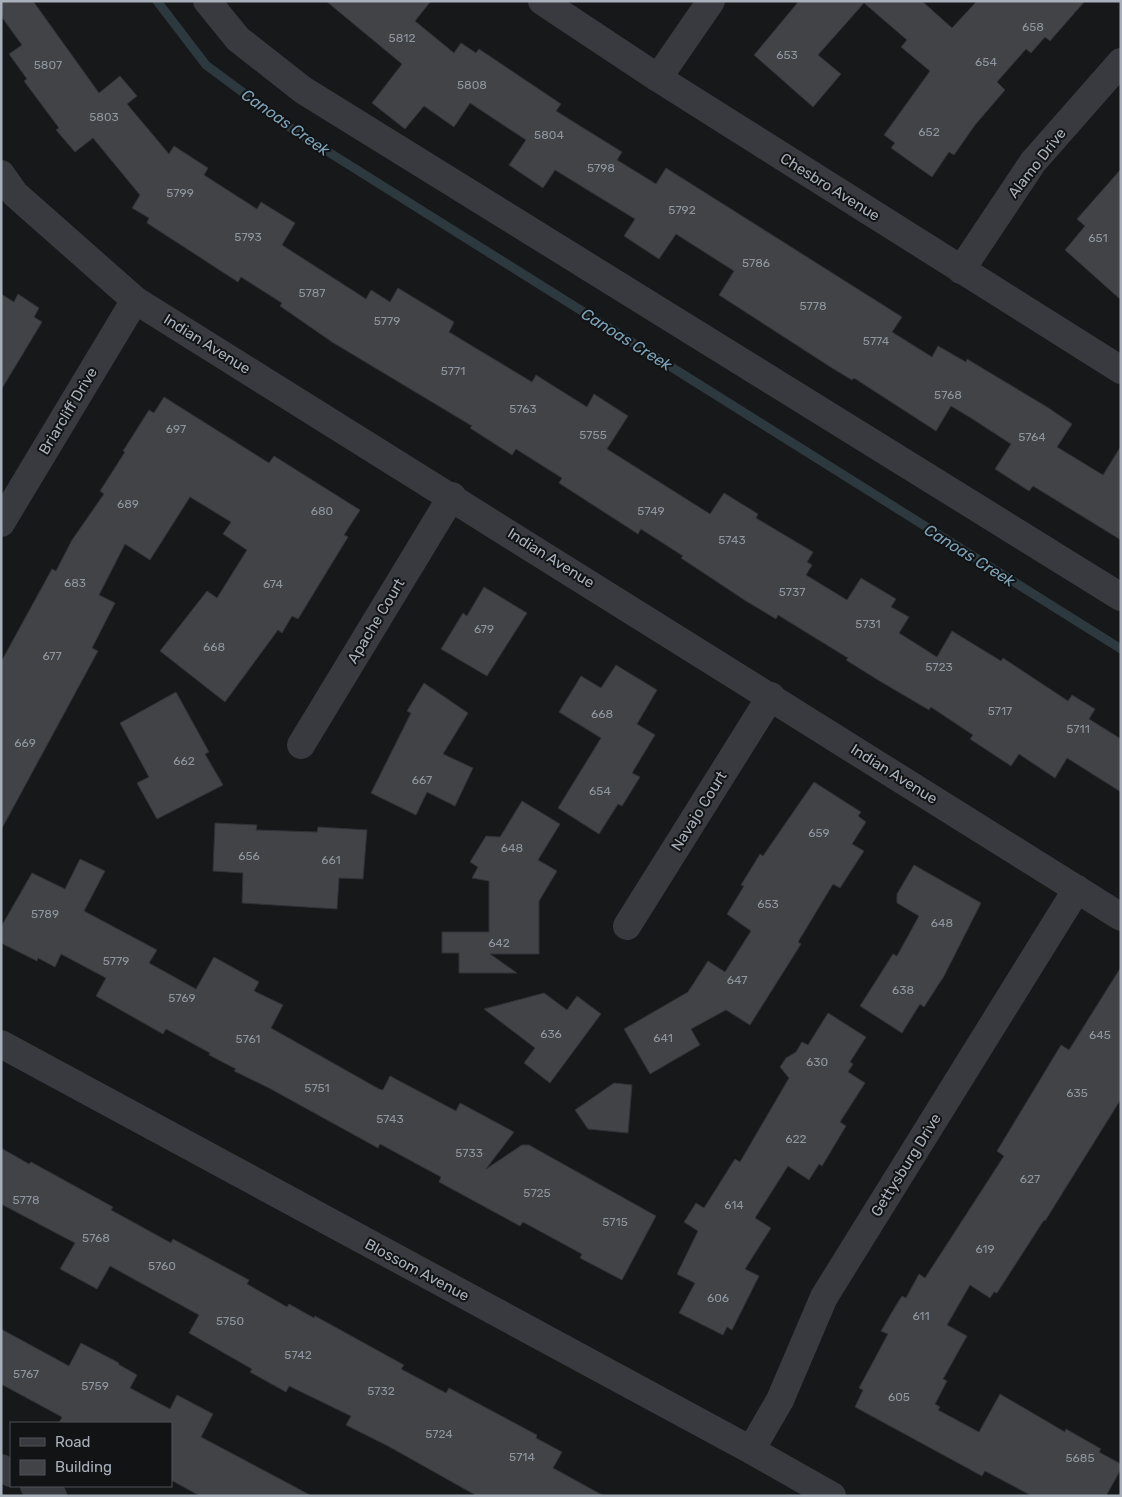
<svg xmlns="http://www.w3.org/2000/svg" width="1122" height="1497" font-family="Rubik,sans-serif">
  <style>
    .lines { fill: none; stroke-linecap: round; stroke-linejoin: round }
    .stream { stroke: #2c393f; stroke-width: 9 }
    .building { fill: #414347; stroke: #313236 }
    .minor { stroke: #383a3f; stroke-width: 28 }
    .labels { text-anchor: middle; stroke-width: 4; stroke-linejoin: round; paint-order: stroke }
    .number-label { font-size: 12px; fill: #8f959e }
    .street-label { font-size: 15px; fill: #a9b0bb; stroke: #121315 }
    .water-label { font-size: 16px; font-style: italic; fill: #7da3b8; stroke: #121315 }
  </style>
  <rect width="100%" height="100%" fill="#17181a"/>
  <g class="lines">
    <path class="stream" d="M157 1 206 65 295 131 1121 649"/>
  </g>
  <g class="building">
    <path d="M1 1H33L99 93 120 76 137 96 127 104 169 154 174 146 208 168 204 175 257 209 261 202 295 223 282 245 366 299 371 290 390 302 398 288 454 322 449 332 532 382 536 375 587 407 594 394 628 416 607 449 710 514 724 493 758 514 756 518 813 552 807 562 812 565 806 575 847 600 861 578 896 599 891 607 909 617 899 633 937 657 952 631 1001 661 1003 658 1068 701 1072 695 1095 709 1089 719 1121 739V792L1067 758 1055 778 1019 754 1011 766 970 739 973 735 931 707 929 710 878 680 846 660 848 658 778 615 776 619 746 601 681 558 683 556 641 529 638 534 559 483 562 478 516 449 512 455 470 428 472 426 332 342 280 306 282 303 241 277 238 282 147 223 149 218 132 208 140 195 93 138 75 152 56 130 59 128 24 81 27 79 9 54 22 45 1 16Z"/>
    <path d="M326 1H431L415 21 454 53 461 43 476 53 479 49 561 104 556 111 622 152 617 160 656 184 666 168 902 317 892 332 932 357 938 346 966 362 967 359 1047 407 1072 424 1057 447 1103 475 1121 446V540L1033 486 1029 491 995 469 1011 444 971 418 951 406 936 431 854 378 852 380 832 368 719 295 734 271 676 234 659 259 624 236 635 219 555 170 543 188 509 165 526 140 470 103 454 127 424 106 405 129 372 103 402 64Z"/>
    <path d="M799 1H922L952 28 977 1H1085L1050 41 1045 37 1031 53 1026 49 997 82 1005 90 975 125 954 155 949 152 932 177 891 148 895 143 884 135 930 71 901 47 907 40 864 3 818 55 841 74 813 107 754 55Z"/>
    <path d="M1121 169V300L1065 250 1085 226 1077 219Z"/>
    <path d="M1 294 14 302 18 294 39 308 34 317 42 322 1 390Z"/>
    <path d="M164 397 269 463 274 456 360 510 344 535 348 537 298 619 292 616 282 633 278 630 225 702 160 651 207 591 217 598 247 550 223 534 231 522 190 497 150 560 125 544 99 595 115 603 92 648 98 651 1 830V662L52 569 56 571 72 540 104 494 100 491 125 452 123 451 149 410 154 413Z"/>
    <path d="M484 587 527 613 487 676 441 649 463 613 467 616Z"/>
    <path d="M616 665 657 690 637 724 655 735 632 773 640 777 622 806 618 804 599 834 558 808 601 738 559 712 581 676 601 688Z"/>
    <path d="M424 683 468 713 443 754 473 768 455 806 427 792 416 815 371 793 411 713 407 711Z"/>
    <path d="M176 692 209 752 205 754 223 785 157 819 137 783 149 777 120 723Z"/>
    <path d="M814 782 861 812 858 816 866 822 852 844 864 851 840 888 833 884 798 942 801 944 750 1025 726 1010 691 1029 700 1045 650 1074 624 1029 688 992 708 961 725 972 751 931 727 914 744 886 741 885 760 854 763 856Z"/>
    <path d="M522 801 560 824 538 860 557 871 539 901V954H490L517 973H459V953H442V932H489V881L472 878 478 867 470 862 486 836 500 837Z"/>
    <path d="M215 823 257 825 256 830 317 832 318 827 367 830 363 879 339 878 337 909 242 903 243 873 213 871Z"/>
    <path d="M80 859 105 871 84 911 157 950 149 963 196 989 214 957 259 982 254 991 283 1005 271 1028 379 1089 383 1090 390 1076 456 1111 460 1103 514 1132 486 1169 522 1145H529L656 1216 622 1280 580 1258 582 1254 523 1222 520 1226 439 1182 441 1177 380 1144 378 1148 269 1088 234 1071 236 1069 209 1055 210 1053 166 1029 163 1034 96 996 106 978 61 954 55 967 38 958 37 961 1 943V927L32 873 65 889Z"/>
    <path d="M914 865 981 903 944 976 924 1007 920 1004 902 1033 860 1006 893 954 897 956 919 916 897 903V894Z"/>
    <path d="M1121 967V1099L1045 1221 1044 1220 997 1293 994 1292 990 1298 970 1285 947 1325 967 1336 943 1379 947 1381 935 1404 940 1407 938 1410 979 1432 1000 1394 1065 1432 1066 1429 1101 1449 1099 1452 1121 1464V1469L1106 1496H1032L985 1471 982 1476 855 1407 863 1390 859 1388 888 1334 881 1331 895 1307 902 1296 906 1298 919 1274 925 1278 1004 1156 997 1151 1061 1045 1069 1050Z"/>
    <path d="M544 993 567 1010 577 996 601 1014 550 1083 524 1063 535 1048 484 1009Z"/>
    <path d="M828 1013 866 1037 850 1062 853 1064 848 1072 865 1083 840 1122 846 1126 822 1166 819 1164 809 1180 788 1166 755 1218 771 1228 745 1269 759 1276 732 1330 727 1327 723 1335 679 1313 695 1283 677 1274 698 1231 684 1222 696 1203 704 1208 735 1159 740 1162 789 1078 780 1067 786 1058 796 1052 802 1042 808 1045Z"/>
    <path d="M614 1083 632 1085 628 1133 588 1129 575 1110Z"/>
    <path d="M1 1148 29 1164 31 1162 113 1207 111 1210 171 1243 173 1239 249 1280 247 1284 287 1307 289 1304 314 1318 315 1316 404 1365 401 1369 446 1393 449 1388 537 1435 536 1438 562 1452 553 1468 604 1496H477L388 1446 346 1425 351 1416 289 1386 286 1392 250 1372 252 1369 189 1333 199 1315 110 1266 97 1289 60 1269 75 1243 1 1204Z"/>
    <path d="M1 1329 69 1366 81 1343 119 1363 118 1364 137 1375 130 1388 170 1409 177 1395 213 1414 201 1437 312 1496H200L171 1480V1423H59L62 1417 1 1384Z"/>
  </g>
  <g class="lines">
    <g class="minor">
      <path d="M207 1 238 39 303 90 1121 597"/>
      <path d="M542 1 658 78 1121 370"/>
      <path d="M658 78 711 1"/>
      <path d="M1 174 15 194 135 300 1121 917"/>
      <path d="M961 270 1033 162 1121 62"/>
      <path d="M1 523 135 300"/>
      <path d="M301 745 452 496"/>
      <path d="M627 926 771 696"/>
      <path d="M1 1044 751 1450 832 1496"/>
      <path d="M751 1450 780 1400 824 1297 1077 889"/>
      <path d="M1 1468 11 1473"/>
      <path d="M34 1486 53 1496"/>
    </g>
  </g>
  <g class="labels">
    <g class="number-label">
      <text x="1033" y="31">658</text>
      <text x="402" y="42">5812</text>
      <text x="787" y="59">653</text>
      <text x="986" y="66">654</text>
      <text x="48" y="69">5807</text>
      <text x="472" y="89">5808</text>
      <text x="104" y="121">5803</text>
      <text x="929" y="136">652</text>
      <text x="549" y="139">5804</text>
      <text x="601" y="172">5798</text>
      <text x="180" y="197">5799</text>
      <text x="682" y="214">5792</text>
      <text x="248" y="241">5793</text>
      <text x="1098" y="242">651</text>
      <text x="756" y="267">5786</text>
      <text x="312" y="297">5787</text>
      <text x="813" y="310">5778</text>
      <text x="387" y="325">5779</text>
      <text x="876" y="345">5774</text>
      <text x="453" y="375">5771</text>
      <text x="948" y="399">5768</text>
      <text x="523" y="413">5763</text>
      <text x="176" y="433">697</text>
      <text x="593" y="439">5755</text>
      <text x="1032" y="441">5764</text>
      <text x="128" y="508">689</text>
      <text x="322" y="515">680</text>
      <text x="651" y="515">5749</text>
      <text x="732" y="544">5743</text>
      <text x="75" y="587">683</text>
      <text x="273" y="588">674</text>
      <text x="792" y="596">5737</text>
      <text x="868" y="628">5731</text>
      <text x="484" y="633">679</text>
      <text x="214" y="651">668</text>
      <text x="52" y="660">677</text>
      <text x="939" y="671">5723</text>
      <text x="1000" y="715">5717</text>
      <text x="602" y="718">668</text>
      <text x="1078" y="733">5711</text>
      <text x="25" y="747">669</text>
      <text x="184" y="765">662</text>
      <text x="422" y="784">667</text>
      <text x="600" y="795">654</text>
      <text x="819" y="837">659</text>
      <text x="512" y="852">648</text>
      <text x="249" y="860">656</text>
      <text x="331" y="864">661</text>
      <text x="768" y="908">653</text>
      <text x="45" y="918">5789</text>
      <text x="942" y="927">648</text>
      <text x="499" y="947">642</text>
      <text x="116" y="965">5779</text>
      <text x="737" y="984">647</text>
      <text x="903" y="994">638</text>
      <text x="182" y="1002">5769</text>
      <text x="551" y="1038">636</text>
      <text x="1100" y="1039">645</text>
      <text x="663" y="1042">641</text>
      <text x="248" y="1043">5761</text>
      <text x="817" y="1066">630</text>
      <text x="317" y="1092">5751</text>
      <text x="1077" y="1097">635</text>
      <text x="390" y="1123">5743</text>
      <text x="796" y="1143">622</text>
      <text x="469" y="1157">5733</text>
      <text x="1030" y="1183">627</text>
      <text x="537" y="1197">5725</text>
      <text x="26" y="1204">5778</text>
      <text x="734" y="1209">614</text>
      <text x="615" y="1226">5715</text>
      <text x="96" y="1242">5768</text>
      <text x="985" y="1253">619</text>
      <text x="162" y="1270">5760</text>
      <text x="718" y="1302">606</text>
      <text x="921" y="1320">611</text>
      <text x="230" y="1325">5750</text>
      <text x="298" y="1359">5742</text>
      <text x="26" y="1378">5767</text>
      <text x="95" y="1390">5759</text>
      <text x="381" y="1395">5732</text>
      <text x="899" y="1401">605</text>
      <text x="439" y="1438">5724</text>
      <text x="522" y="1461">5714</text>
      <text x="1080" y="1462">5685</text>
    </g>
    <g class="street-label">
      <text transform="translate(1037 163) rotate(-52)" y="5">Alamo Drive</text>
      <text transform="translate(830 187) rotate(32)" y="5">Chesbro Avenue</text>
      <text transform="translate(207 344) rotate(32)" y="5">Indian Avenue</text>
      <text transform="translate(68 411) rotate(-59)" y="5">Briarcliff Drive</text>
      <text transform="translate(551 558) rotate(32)" y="5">Indian Avenue</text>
      <text transform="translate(376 621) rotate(-59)" y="5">Apache Court</text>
      <text transform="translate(894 774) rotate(32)" y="5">Indian Avenue</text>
      <text transform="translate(699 811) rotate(-58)" y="5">Navajo Court</text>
      <text transform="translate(906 1165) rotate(-58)" y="5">Gettysburg Drive</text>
      <text transform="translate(417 1270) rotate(28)" y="5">Blossom Avenue</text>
    </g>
    <g class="water-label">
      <text transform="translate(286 122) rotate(35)" y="6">Canoas Creek</text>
      <text transform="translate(627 339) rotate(32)" y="6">Canoas Creek</text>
      <text transform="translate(970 555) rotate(32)" y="6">Canoas Creek</text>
    </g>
  </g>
  <rect width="1122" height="1497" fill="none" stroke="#a9b0bb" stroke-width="5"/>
  <rect x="10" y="1422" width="162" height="65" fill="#121315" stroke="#4e5257"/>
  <rect x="20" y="1438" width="25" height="8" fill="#383a3f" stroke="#4e5257"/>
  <text x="55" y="1447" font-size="15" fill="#a9b0bb">Road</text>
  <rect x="20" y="1460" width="25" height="15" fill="#414347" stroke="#4e5257"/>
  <text x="55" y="1472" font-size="15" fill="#a9b0bb">Building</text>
</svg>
